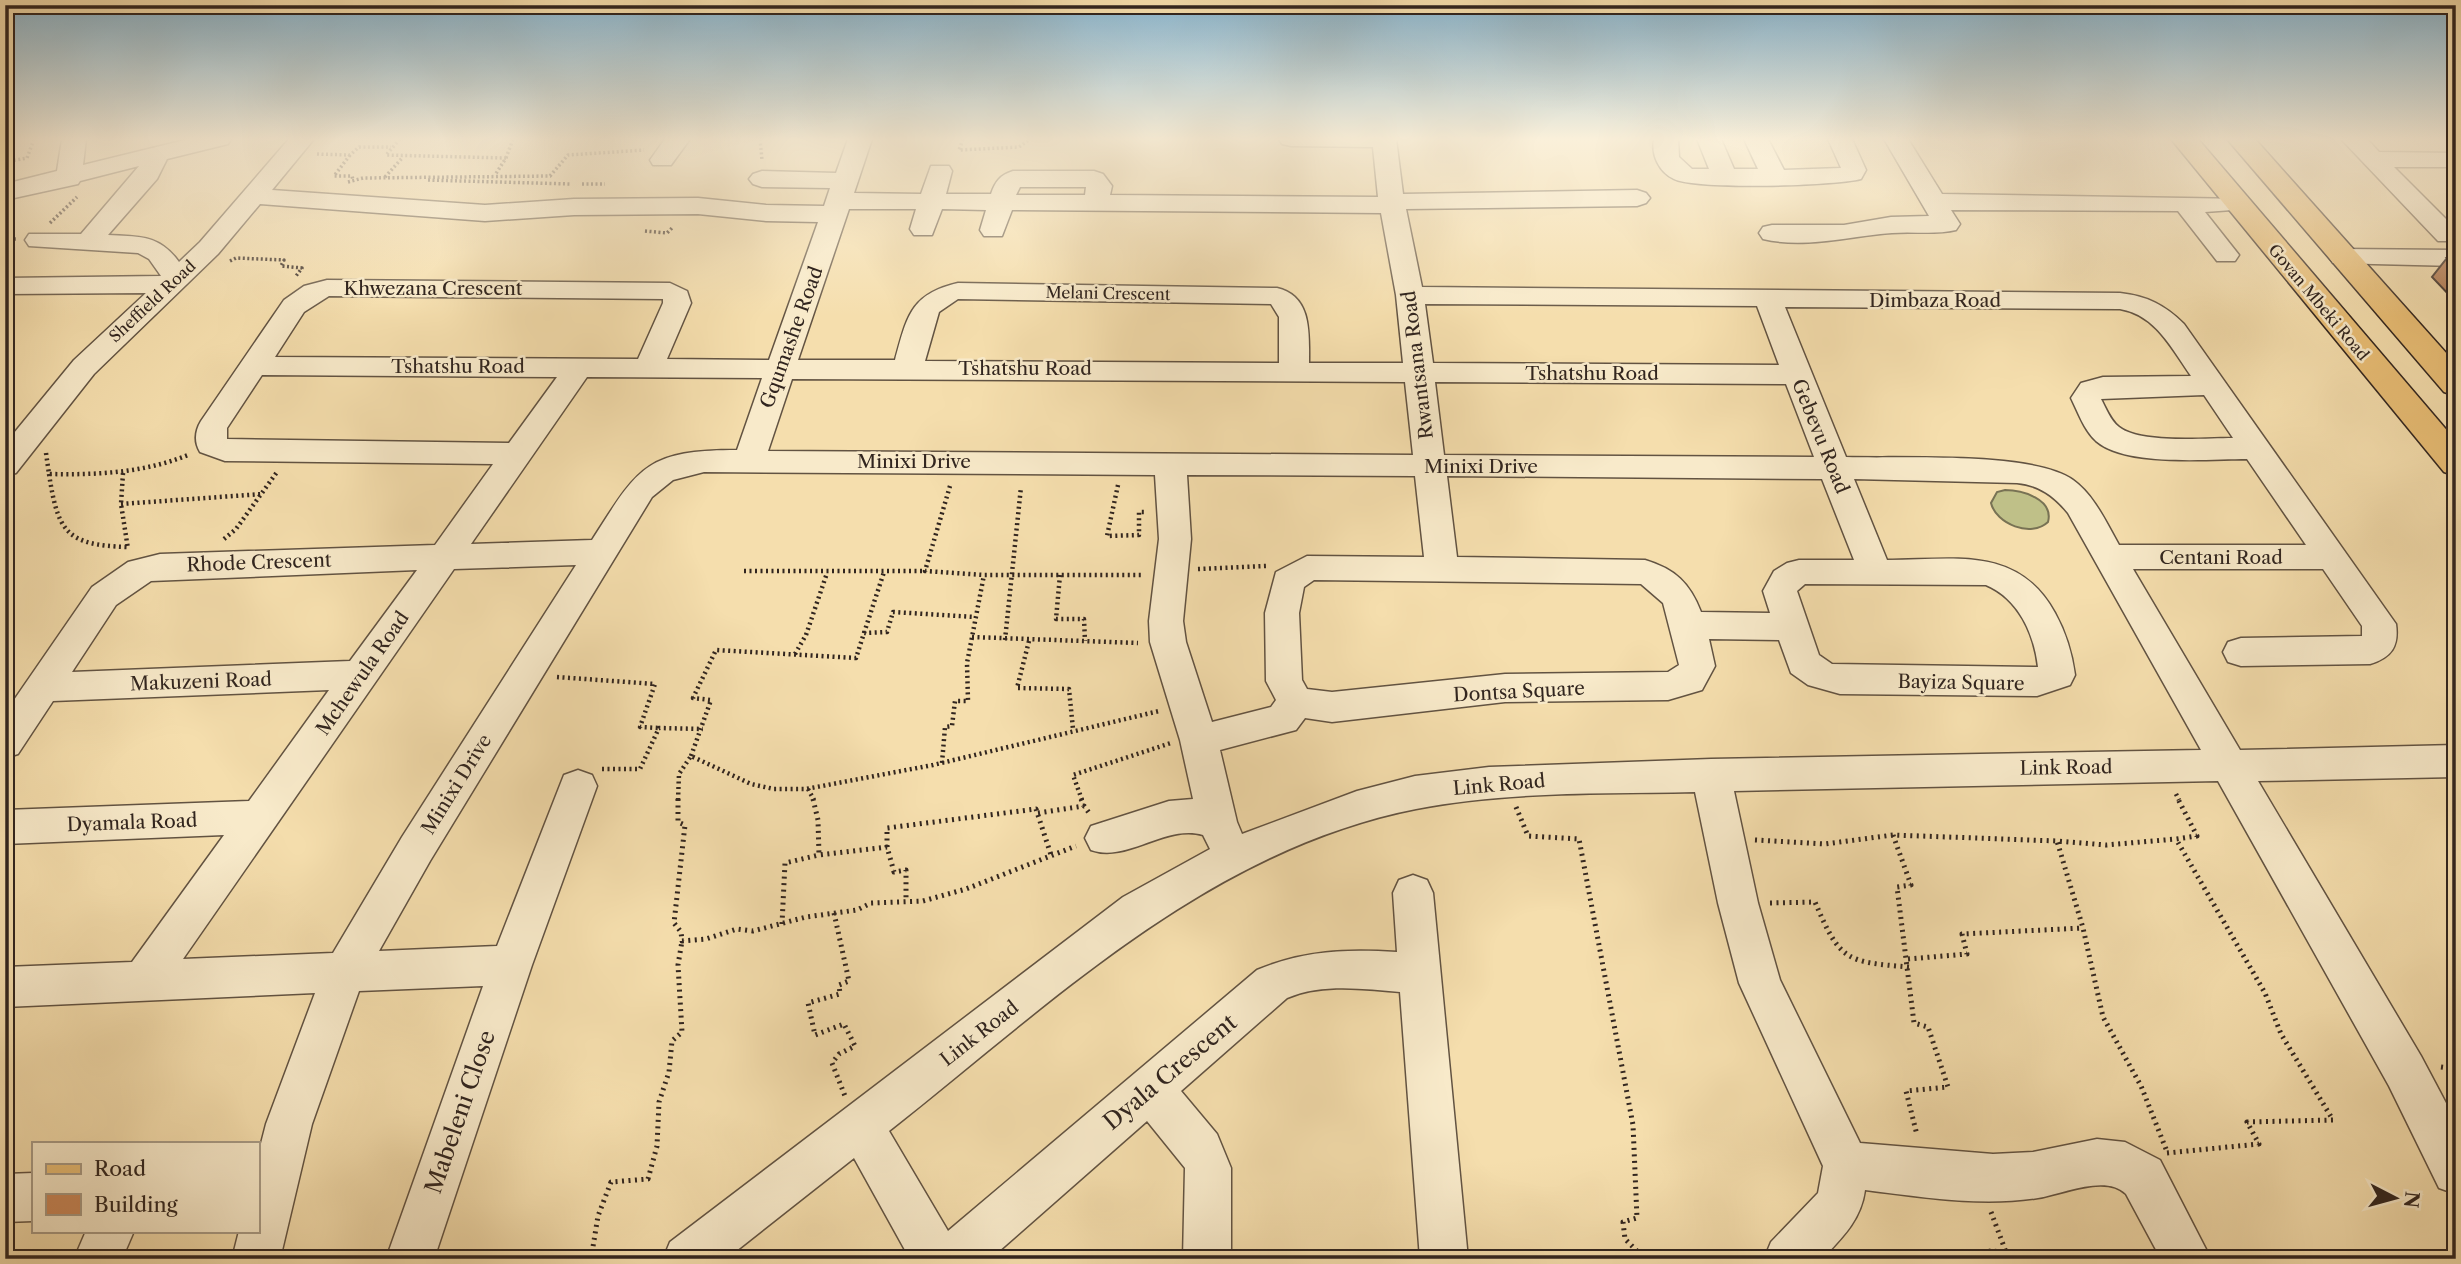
<svg xmlns="http://www.w3.org/2000/svg" width="2461" height="1264" font-family="'Libre Caslon Text',serif">
  <style>
    .green { fill: #bfc088; stroke: #787254; stroke-width: 2 }
    .lines { fill: none; stroke-linecap: round; stroke-linejoin: round }
    .minor-casing { stroke: #625342; stroke-width: 3 }
    .major-casing { stroke: #31251f; stroke-width: 3 }
    .path-far2 { stroke: #31251f; stroke-width: 3.5; stroke-dasharray: 2 2.5; stroke-linecap: butt }
    .path-far1 { stroke: #31251f; stroke-width: 4.5; stroke-dasharray: 2 3.5; stroke-linecap: butt }
    .path { stroke: #31251f; stroke-width: 5; stroke-dasharray: 2 4.5; stroke-linecap: butt }
    .minor { fill: #f8eaca; fill-rule: evenodd }
    .major { fill: #eabf76; fill-rule: evenodd }
    .wall { fill: #af764e; stroke: #31251f; stroke-width: 2 }
    .building { fill: #cc895b; stroke: #31251f; stroke-width: 2 }
    .labels { text-anchor: middle; stroke-width: 5; stroke-linejoin: round; paint-order: stroke }
    .far-street-label { font-size: 16px; fill: #31251f; stroke: #f8eaca }
    .street-label { font-size: 19px; fill: #31251f; stroke: #f8eaca }
    .near-street-label { font-size: 23px; fill: #31251f; stroke: #f8eaca }
  </style>
  <rect width="100%" height="100%" fill="#f5dead"/>
  <filter id="stains"><feTurbulence type="fractalNoise" baseFrequency=".00286" numOctaves="4"/><feColorMatrix values="0 0 0 0 .2 0 0 0 0 .09 0 0 0 0 .02 0 0 0 .5 -.17"/></filter>
  <radialGradient id="worn" r=".72"><stop offset=".6" stop-color="#630" stop-opacity="0"/><stop offset="1" stop-color="#630" stop-opacity=".3"/></radialGradient>
  <path class="green" d="M2005 490C2022 490 2054 499 2048 522 2031 538 1996 524 1991 503L1997 492Z"/>
  <g class="lines">
    <g class="minor-casing">
      <g id="minor">
        <path d="M62 139H86L83 165 189 139H231L228 144 167 159 157 179 108 235C139 237 159 234 179 262L200 242 289 139H314L272 190 485 205 574 199 698 198 766 205 824 206 830 188 762 187 753 184 749 179 753 174 762 171 836 173 848 139H872L854 193 921 194 931 166H949L952 171 946 194H991C995 182 1000 175 1013 171H1094L1103 174 1112 186 1110 195 1378 197 1373 147 1291 146 1282 144 1279 139H1396L1403 194 1637 190 1646 193 1650 198 1646 203 1637 206 1406 209 1422 287 2120 293C2147 296 2165 305 2184 324L2396 624C2399 646 2392 657 2370 664L2241 666 2228 662 2223 652 2228 642 2241 638 2362 636V626L2323 569H2133L2240 750 2456 745V777L2258 781 2421 1056 2456 1122V1194L2439 1188 2389 1086 2218 781 1734 791 1758 903 1780 980 1860 1143 1993 1154 2033 1152 2097 1139 2125 1142 2160 1160 2211 1259H2161L2126 1194C2106 1174 2063 1194 2038 1198 1981 1207 1922 1197 1865 1190 1861 1220 1842 1238 1822 1259H1764L1771 1242 1818 1193 1823 1166 1739 983 1718 903 1695 792C1603 794 1507 791 1416 809 1208 850 1050 1004 889 1131L948 1231 1257 970C1304 950 1346 949 1397 952L1393 893 1399 880 1413 875 1427 880 1433 893 1468 1259H1420L1400 992C1364 989 1322 983 1287 998L1181 1091 1217 1134 1231 1168V1259H1183L1185 1168 1147 1121 990 1259H910L854 1158 726 1259H663L670 1242 1123 897 1210 849 1203 835C1165 824 1127 863 1091 850L1085 838 1091 826 1169 801 1193 799 1180 740 1150 642 1149 621 1159 539 1155 475 704 472 673 480 652 497 430 861 379 951 497 946 564 775 578 770 592 775 597 786 532 965 434 1259H386L483 986 359 991 312 1124 280 1259H232L239 1231H257V1159L266 1124 315 993 5 1007V967L132 962 224 835 5 844V810L249 801 329 690 53 701 18 754 5 758V713L92 587 128 562 160 554 435 545 493 464 225 461 200 452C194 442 195 431 201 421L284 300 304 286 327 280 670 283 687 291 691 303 667 359 769 360 818 222 766 221 698 214 574 215 485 221 260 204 218 254 94 374 16 473 5 476V444L74 360 146 293 5 294V278L161 276 149 259 138 253 29 246 25 240 29 234H81L139 166 80 181 78 184 5 200V184L57 171ZM1020 187H1086L1085 195H1016ZM849 209H916L910 229 914 235H932L942 209 986 210 980 230 984 236H1002L1012 210 1381 213 1396 295 1403 363H1309C1309 333 1312 296 1277 288L958 283C910 294 907 317 895 360H798ZM329 296 663 299V303L638 359 275 357 304 312ZM958 299 1271 304 1279 317V363L925 361 939 312ZM1425 304 1757 306 1779 365 1433 363ZM1785 307 2120 309C2156 315 2172 349 2191 376L2103 377 2081 383 2071 398C2078 412 2084 430 2096 441 2126 467 2209 459 2247 459L2306 545H2119C2106 522 2094 495 2073 480 2033 451 1898 459 1846 457ZM262 375 557 377 509 443 227 439V428ZM587 377 762 378 737 450C645 450 638 468 592 540L471 544ZM792 379 1405 382 1413 455 768 451ZM1435 382 1786 384 1814 457 1444 455ZM2204 395 2233 438C2205 438 2141 444 2119 427 2110 420 2106 408 2101 399ZM1187 475 1415 476 1424 557 1307 556 1276 572 1265 613 1266 681 1276 700 1271 707 1212 722 1186 642 1183 621 1191 539ZM1447 476 1822 479 1854 560H1799L1787 563 1774 571 1763 591 1770 613 1701 612C1690 583 1675 569 1645 560L1457 557ZM1854 479 2017 483C2039 485 2054 496 2068 513L2201 750 1711 759 1489 767 1415 776 1357 791 1242 834 1237 822 1220 750 1296 730 1305 718 1332 722 1505 702 1668 700 1702 690 1715 666 1709 639 1779 640 1791 673 1808 685 1840 694 2037 696 2070 685 2075 675C2072 653 2066 633 2055 613 2018 545 1954 560 1887 560ZM576 565 402 837 333 953 183 959 454 569ZM417 570 350 661 72 672 116 605 151 581ZM1314 580 1641 584 1663 603 1679 665 1668 672 1505 674 1332 692 1307 689 1302 680 1299 613 1304 587ZM1805 584 1986 585C2019 599 2034 634 2038 667L1832 664 1819 655 1797 591Z"/>
        <path d="M665 139H690L671 165H653L650 160Z"/>
        <path d="M1654 139H1678L1679 157 1692 169H1709L1697 139H1721L1734 169H1758L1744 139H1768L1784 170 1841 168 1828 139H1852L1866 170 1861 179C1833 186 1697 190 1674 179 1659 172 1651 155 1654 139Z"/>
        <path d="M1884 139H1908L1942 194 2246 199 2250 204 2246 209 2205 212 2239 255 2235 261H2217L2178 211 1951 210 1960 224 1956 230C1935 235 1913 231 1892 233 1850 236 1805 249 1763 239L1759 233 1763 227 1772 225H1844L1891 217 1929 216Z"/>
        <path d="M2341 139H2367L2379 152 2456 153V167H2394L2456 229V241H2438Z"/>
        <path d="M2342 249 2456 250V266L2333 263 2329 257 2333 251Z"/>
        <path d="M33 1173V1221L5 1222V1174Z"/>
        <path d="M86 1231H134L122 1259H74Z"/>
      </g>
    </g>
    <g class="major-casing">
      <g id="major">
        <path d="M2171 139H2198L2456 441V476L2444 472Z"/>
        <path d="M2227 139H2255L2456 364V396L2444 392Z"/>
      </g>
    </g>
    <g class="path-far2">
      <path d="M400 139 386 155 506 158 495 175"/>
      <path d="M760 139 762 160"/>
      <path d="M963 139 959 150 1019 147 1030 139"/>
      <path d="M317 154 350 155 359 147H391"/>
      <path d="M350 155 334 176H352L353 180"/>
      <path d="M506 158 513 139"/>
      <path d="M5 162 27 158 34 139"/>
      <path d="M385 177 403 157"/>
      <path d="M428 180 570 184"/>
      <path d="M348 182 363 178 550 176 568 155 644 150"/>
      <path d="M582 184H605"/>
      <path d="M50 223 77 197"/>
      <path d="M645 231 667 233 673 227"/>
      <path d="M5 239H16"/>
      <path d="M230 261 236 258 284 260 281 266 302 268 296 276"/>
    </g>
    <g class="path-far1">
      <path d="M46 453 49 474C97 475 143 473 188 455"/>
      <path d="M123 473 121 504 128 549"/>
      <path d="M49 474C58 532 66 545 127 547"/>
      <path d="M1118 485 1107 536 1139 535V512H1146"/>
      <path d="M950 486 925 571 984 575H1142"/>
      <path d="M121 504 262 494"/>
      <path d="M224 539 236 529 277 472"/>
      <path d="M1198 569 1266 566"/>
      <path d="M744 571H925"/>
      <path d="M1060 575 1056 619H1084L1085 641"/>
      <path d="M864 633 884 572"/>
      <path d="M972 637 1138 643"/>
      <path d="M1005 640 1021 487"/>
      <path d="M1029 641 1017 688 1069 689 1073 729"/>
      <path d="M795 654 806 635 827 573"/>
      <path d="M557 677 655 684 640 727 659 728"/>
      <path d="M691 756 711 700 693 698 716 650 856 658 864 633 887 632 893 612 975 617"/>
      <path d="M942 763 945 727 952 726 955 701H968L967 663 984 575"/>
      <path d="M602 769H640L659 728 703 729"/>
      <path d="M808 789 814 800"/>
      <path d="M2176 794 2179 800"/>
      <path d="M678 800 679 774 691 756 751 784 774 789H806L933 765 1159 711"/>
      <path d="M1082 800 1073 775 1171 743"/>
    </g>
    <g class="path">
      <path d="M678 799V822L685 825 674 923 681 932 682 941 706 939 737 929 753 931 806 917 857 910 871 903 923 901 966 889 1076 846"/>
      <path d="M813 799 818 820 819 855 887 847 894 872 906 870V901"/>
      <path d="M1081 799 1084 806"/>
      <path d="M1516 807 1528 836 1579 839 1633 1125 1637 1218 1623 1222 1625 1239 1637 1251 1638 1259"/>
      <path d="M1038 813 1084 806 1090 814"/>
      <path d="M1893 835 1911 885 1897 887 1914 1023 1928 1027 1948 1087 1906 1091 1917 1135"/>
      <path d="M1755 840 1825 844 1893 835 2057 841"/>
      <path d="M887 847V828L1036 809 1051 855"/>
      <path d="M1770 903 1815 902C1840 961 1846 962 1909 967"/>
      <path d="M834 913 849 981 839 985 840 994 808 1003 815 1035 844 1024 855 1046 839 1054 832 1063 845 1096"/>
      <path d="M782 924 785 863 819 855"/>
      <path d="M1908 959 1967 954 1962 934 2083 928"/>
      <path d="M2441 1067 2456 1069"/>
      <path d="M2166 1149 2141 1086 2103 1017 2083 928 2057 841 2106 845 2176 839"/>
      <path d="M2167 1153 2259 1144 2247 1122 2333 1120 2281 1034 2265 993 2176 839 2197 836 2178 799"/>
      <path d="M1991 1212 2006 1252 1990 1251 1993 1259"/>
      <path d="M591 1259 598 1216 611 1182 648 1179 657 1146 659 1102 669 1072 672 1041 682 1032 678 965 682 941"/>
    </g>
    <use href="#minor" class="minor"/>
    <use href="#major" class="major"/>
  </g>
  <path class="wall" d="M2447 258H2456V298H2452L2432 277Z"/>
  <path class="building" d="M2447 258H2456V267Z"/>
  <linearGradient id="sky" x2="0" y2="1"><stop stop-color="#8ab7d1"/><stop offset="0.44" stop-color="#faf0da"/><stop offset="1" stop-color="#faf0da" stop-opacity="0"/></linearGradient>
  <rect width="2461" height="316" fill="url(#sky)"/>
  <g class="labels">
    <g class="far-street-label">
      <text transform="translate(1108 293) rotate(1)" y="6">Melani Crescent</text>
      <text transform="translate(152 301) rotate(-43)" y="6">Sheffield Road</text>
      <text transform="translate(2319 302) rotate(50)" y="6">Govan Mbeki Road</text>
    </g>
    <g class="street-label">
      <text x="433" y="295">Khwezana Crescent</text>
      <text x="1935" y="307">Dimbaza Road</text>
      <text transform="translate(791 337) rotate(-70)" y="7">Gqumashe Road</text>
      <text transform="translate(1417 365) rotate(-97)" y="7">Rwantsana Road</text>
      <text x="458" y="373">Tshatshu Road</text>
      <text x="1025" y="375">Tshatshu Road</text>
      <text x="1592" y="380">Tshatshu Road</text>
      <text transform="translate(1821 436) rotate(68)" y="7">Gebevu Road</text>
      <text x="914" y="468">Minixi Drive</text>
      <text x="1481" y="473">Minixi Drive</text>
      <text x="2221" y="564">Centani Road</text>
      <text transform="translate(259 562) rotate(-2)" y="7">Rhode Crescent</text>
      <text transform="translate(362 673) rotate(-55)" y="7">Mchewula Road</text>
      <text transform="translate(201 681) rotate(-2)" y="7">Makuzeni Road</text>
      <text transform="translate(1961 682) rotate(1)" y="7">Bayiza Square</text>
      <text transform="translate(1519 691) rotate(-3)" y="7">Dontsa Square</text>
      <text transform="translate(2066 767) rotate(-1)" y="7">Link Road</text>
      <text transform="translate(456 784) rotate(-58)" y="7">Minixi Drive</text>
      <text transform="translate(1499 784) rotate(-5)" y="7">Link Road</text>
      <text transform="translate(132 822) rotate(-2)" y="7">Dyamala Road</text>
      <text transform="translate(979 1033) rotate(-38)" y="7">Link Road</text>
    </g>
    <g class="near-street-label">
      <text transform="translate(1170 1072) rotate(-40)" y="8">Dyala Crescent</text>
      <text transform="translate(460 1112) rotate(-71)" y="8">Mabeleni Close</text>
    </g>
  </g>
  <rect width="2461" height="1264" fill="none" stroke="#f5dead" stroke-width="28"/>
  <rect x="7" y="7" width="2447" height="1250" fill="none" stroke="#31251f" stroke-width="3.5"/>
  <rect x="14" y="14" width="2433" height="1236" fill="none" stroke="#31251f" stroke-width="2"/>
  <rect x="32" y="1142" width="228" height="91" fill="#f8eaca" stroke="#a89b86" stroke-width="2"/>
  <rect x="46" y="1164" width="35" height="10" fill="#eabf76" stroke="#a89b86" stroke-width="2"/>
  <text x="94" y="1176" font-size="21" fill="#31251f">Road</text>
  <rect x="46" y="1194" width="35" height="21" fill="#cc895b" stroke="#a89b86" stroke-width="2"/>
  <text x="94" y="1212" font-size="21" fill="#31251f">Building</text>
  <g transform="translate(2395 1198) rotate(96)" stroke="#f8eaca" stroke-width="5" paint-order="stroke">
  <path d="M0-5L12 26L0 18L-12 26Z" fill="#31251f"/>
  <text y="-10" font-size="19" font-weight="bold" text-anchor="middle" fill="#31251f">N</text>
  </g>
  <rect width="100%" height="100%" filter="url(#stains)"/>
  <rect width="100%" height="100%" fill="url(#worn)"/>
</svg>
